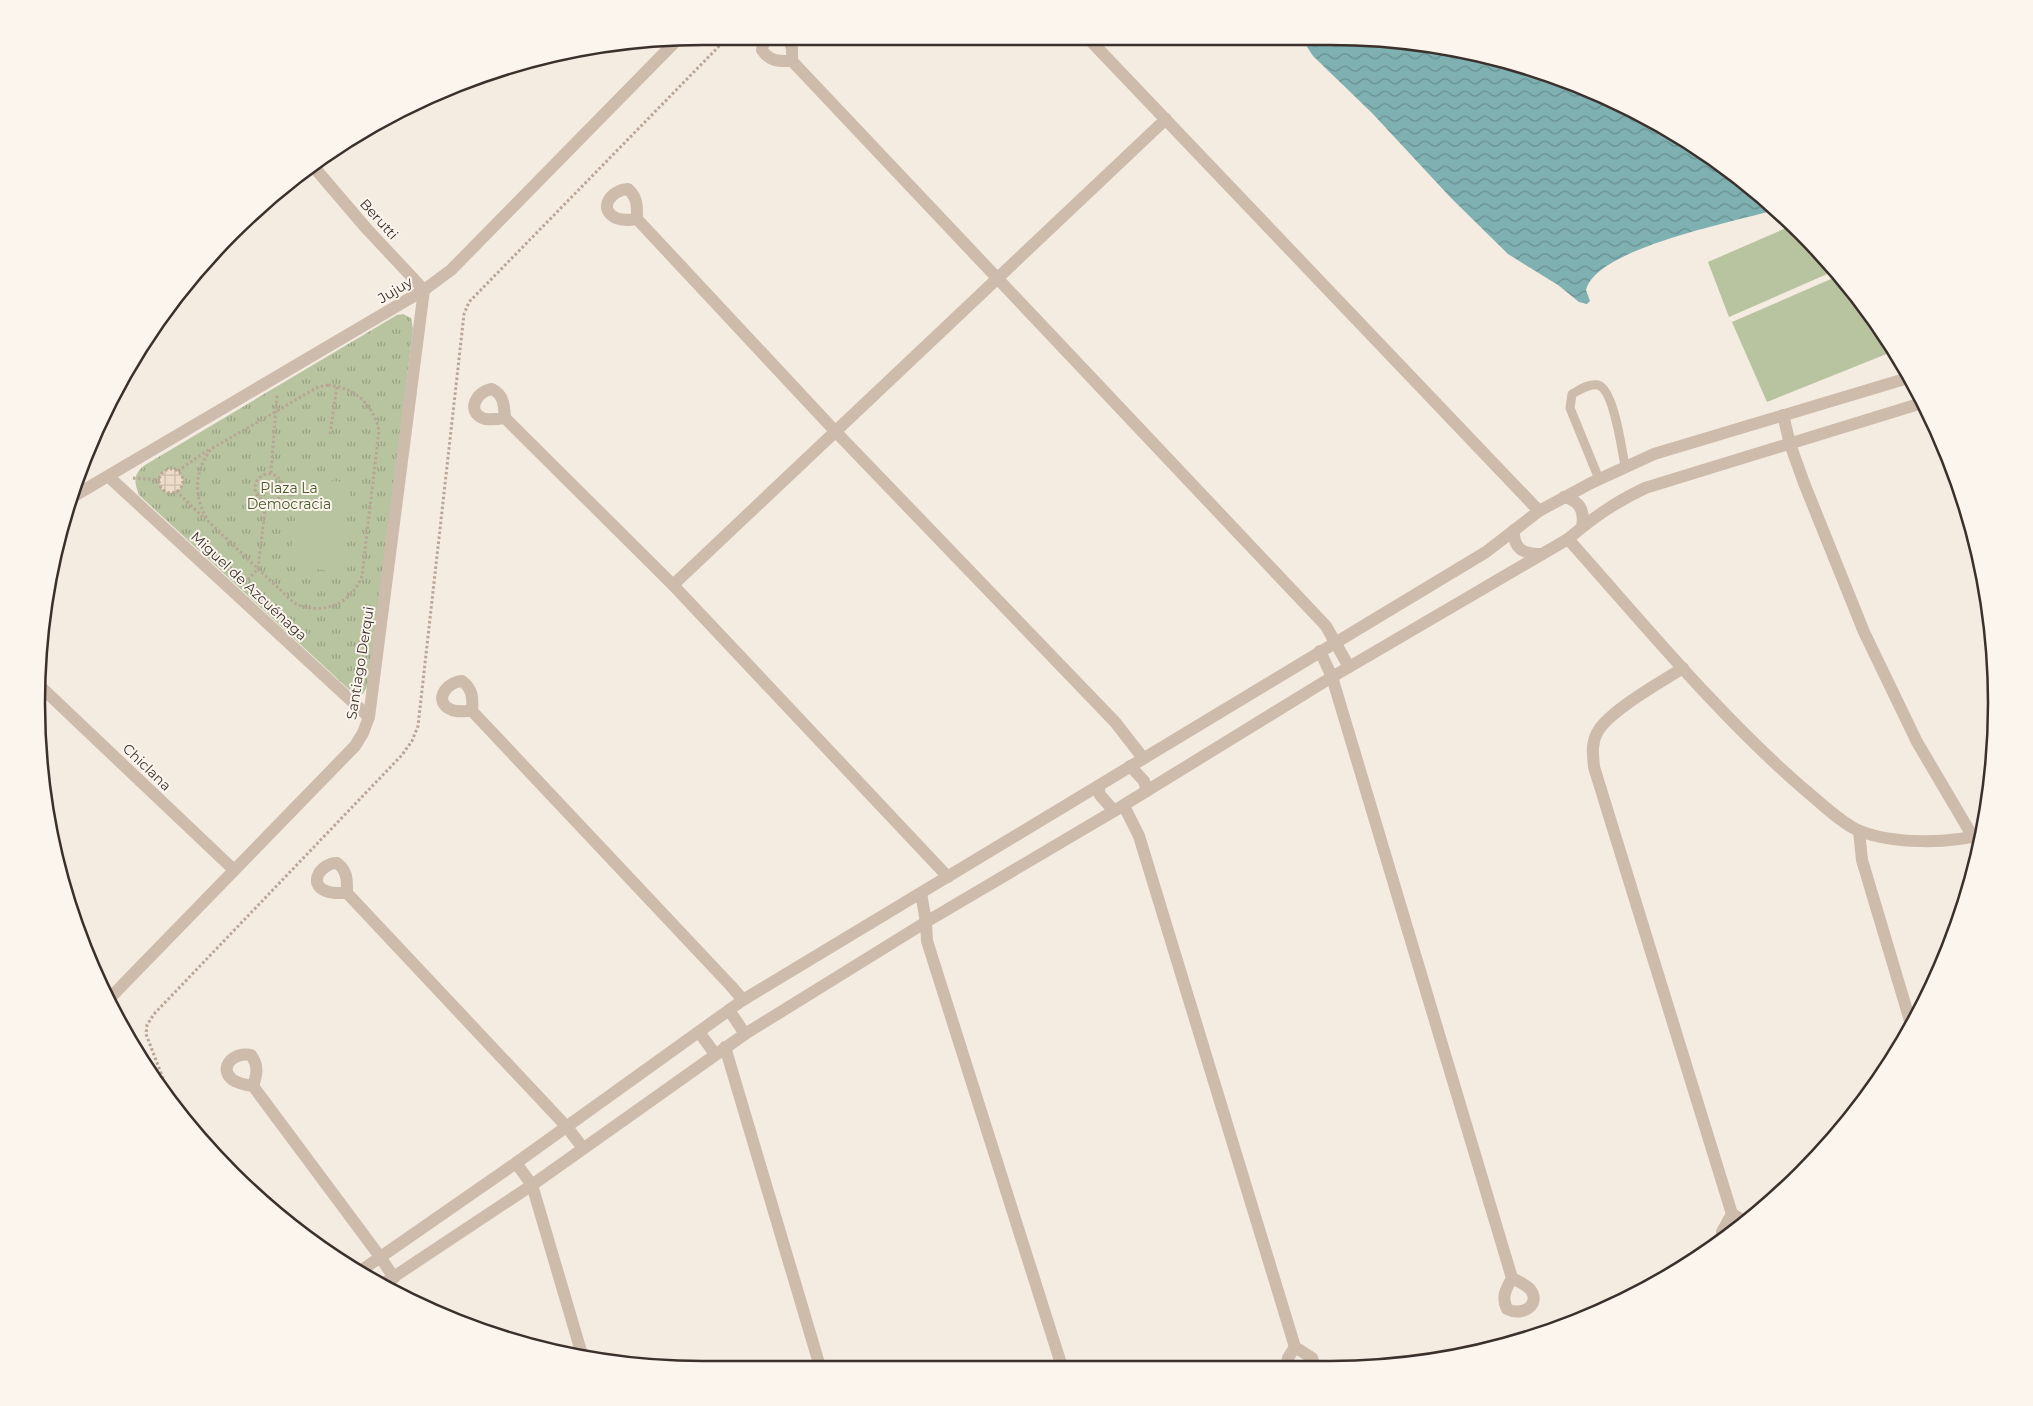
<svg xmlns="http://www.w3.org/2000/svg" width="2033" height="1406" font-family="Montserrat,sans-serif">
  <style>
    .park { fill: url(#park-tufts) }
    .pitch { fill: #b8c4a0 }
    .plaza { fill: url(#plaza-grid) }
    .water { fill: url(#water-waves) }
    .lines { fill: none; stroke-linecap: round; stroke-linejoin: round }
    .path { stroke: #b9a596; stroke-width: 3; stroke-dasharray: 2.5 2.5; stroke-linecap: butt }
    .lane { stroke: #cdbbac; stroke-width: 9 }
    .street { stroke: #cdbbac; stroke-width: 12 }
    .labels { text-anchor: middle; stroke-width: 4; stroke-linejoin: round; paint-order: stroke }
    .street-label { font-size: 14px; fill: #3b302b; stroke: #fbf5ee }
    .park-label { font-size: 14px; fill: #4a5a2e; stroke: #fbf5ee }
    .rim { fill: none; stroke: #3b302b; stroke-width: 2.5 }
  </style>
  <defs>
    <pattern id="park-tufts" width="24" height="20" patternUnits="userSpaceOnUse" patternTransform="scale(1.25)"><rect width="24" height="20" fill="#b8c4a0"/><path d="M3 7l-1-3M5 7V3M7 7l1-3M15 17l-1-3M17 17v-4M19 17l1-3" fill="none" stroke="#97a083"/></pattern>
    <pattern id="plaza-grid" width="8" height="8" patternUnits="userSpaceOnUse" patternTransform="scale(1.25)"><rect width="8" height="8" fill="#ecdcc8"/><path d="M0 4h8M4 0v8" fill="none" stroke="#cbbdac"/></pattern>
    <pattern id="water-waves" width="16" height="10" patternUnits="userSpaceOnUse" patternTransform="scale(1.25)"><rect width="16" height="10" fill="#7fb0b2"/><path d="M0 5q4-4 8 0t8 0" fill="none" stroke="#699091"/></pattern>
  </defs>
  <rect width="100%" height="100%" fill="#f4ebe1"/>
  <g class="park">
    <path d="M403 314 411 318 413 329 369 683 363 694 355 695 139 495C134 482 133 474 145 465L397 315Z"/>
    <path d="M123 1014 145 1068 117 1019Z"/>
  </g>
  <g class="pitch">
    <path d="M1793 225 1802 232 1834 271 1729 317 1708 262Z"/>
    <path d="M1838 276 1885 333 1894 351 1767 402 1732 322Z"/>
    <path d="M300 477 351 483 340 572 289 566Z"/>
  </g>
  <circle class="plaza" cx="171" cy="481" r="12"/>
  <path class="water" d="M1300 36H1330L1460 49 1545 72 1663 125 1774 210C1735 222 1596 248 1586 290L1590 301 1587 304 1579 302 1558 285 1508 254 1451 198 1372 113 1313 56Z"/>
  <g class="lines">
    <g class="path">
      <path d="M328 385C355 388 372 403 379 430L362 576C351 605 322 616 294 603L209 522C193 498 194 472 211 449L318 387Z"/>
      <path d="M330 434 337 386"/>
      <circle cx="171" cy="481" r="12"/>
      <path d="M178 471 208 450"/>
      <path d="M271 473 277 394"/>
      <circle cx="269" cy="488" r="14"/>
      <path d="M133 478 160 480"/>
      <path d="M283 488 298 491"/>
      <path d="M176 491 205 519"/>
      <path d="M244 583 258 569 266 502"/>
      <path d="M172 1102 146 1034 147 1025 154 1014 402 755 412 741 418 726 464 314 469 302 729 36"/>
      <path d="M1442 1359 1562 1322"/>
    </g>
    <path class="lane" d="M1599 479 1570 408 1572 394C1580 390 1589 383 1598 385 1614 389 1622 451 1625 466"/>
    <g class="street">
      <path d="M767 36 764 39 762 50C770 62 779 61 792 61"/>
      <path d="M788 36 792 49V61L1326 626 1349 667"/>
      <path d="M1086 36 1539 511"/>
      <path d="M637 219C630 220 623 221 616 218 597 209 611 190 628 189 638 198 637 207 637 219L835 431 1115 722 1143 758"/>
      <path d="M1783 415 1790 444 1804 483 1864 632 1917 742 1973 837"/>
      <path d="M505 418C499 419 492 420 485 419 465 413 476 391 492 389 504 395 504 405 505 418L673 585 948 877"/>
      <path d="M109 477 369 717"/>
      <path d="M74 496 424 290 451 270 677 40"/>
      <path d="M1564 497C1580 501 1585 511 1582 527"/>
      <path d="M1514 530C1513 550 1524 554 1542 554"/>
      <path d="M1568 539C1644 624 1719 716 1805 790 1820 802 1843 825 1860 831 1893 844 1949 844 1984 834"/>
      <path d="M673 585 1166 119"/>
      <path d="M1320 651 1332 677 1512 1278C1506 1289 1501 1297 1507 1309 1522 1317 1542 1305 1530 1289 1525 1284 1518 1281 1512 1278"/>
      <path d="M1683 668C1661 682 1607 712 1597 733 1591 744 1593 755 1594 767L1732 1214 1744 1221"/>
      <path d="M40 686 234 870"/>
      <path d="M472 711C466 711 458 712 452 710 432 702 446 682 462 681 473 689 473 699 472 711L731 986 743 1000"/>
      <path d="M1130 766 1144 781 1147 791"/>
      <path d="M1098 786 1100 795 1114 811"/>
      <path d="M1124 806 1139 836 1295 1347 1312 1358 1316 1370"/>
      <path d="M1859 831 1862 860 1911 1024"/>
      <path d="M347 893C340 893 333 894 326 891 307 884 321 863 337 863 348 871 347 881 347 893L566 1126 583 1148"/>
      <path d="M921 893 926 922 927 941 1063 1370"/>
      <path d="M107 1001 355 746 363 733 369 717 424 290 366 228 313 166"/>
      <path d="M729 1010 745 1034"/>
      <path d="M699 1032 715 1054"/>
      <path d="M725 1047 821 1370"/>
      <path d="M253 1086C257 1074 259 1066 251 1055 234 1051 217 1068 233 1080 239 1084 246 1085 253 1086L381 1258 394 1278"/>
      <path d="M516 1163 532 1185 583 1358"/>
      <path d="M1722 1239V1232L1732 1214"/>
      <path d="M359 1272 516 1163 743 1000 1486 552 1539 511 1591 483 1654 454 1908 378"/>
      <path d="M383 1284 532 1185 745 1034 926 922 1114 811 1332 677 1568 539C1594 517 1614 503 1645 488L1922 403"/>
      <path d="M1286 1370 1288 1358 1295 1347"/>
    </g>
  </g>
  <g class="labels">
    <g class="street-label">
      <text transform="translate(379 219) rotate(48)" y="5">Berutti</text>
      <text transform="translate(395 290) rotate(-31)" y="5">Jujuy</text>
      <text transform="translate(249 586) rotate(43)" y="5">Miguel de Azcuénaga</text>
      <text transform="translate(360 663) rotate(-81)" y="5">Santiago Derqui</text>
      <text transform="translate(147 767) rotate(44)" y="5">Chiclana</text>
    </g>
    <g class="park-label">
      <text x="289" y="493">Plaza La<tspan x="289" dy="16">Democracia</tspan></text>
    </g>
  </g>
  <path d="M0 0H2033V1406H0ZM703 45H1330A658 658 0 0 1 1988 703V703A658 658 0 0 1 1330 1361H703A658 658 0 0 1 45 703V703A658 658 0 0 1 703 45Z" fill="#fbf5ee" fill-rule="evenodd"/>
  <path class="rim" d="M703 45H1330A658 658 0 0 1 1988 703V703A658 658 0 0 1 1330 1361H703A658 658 0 0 1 45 703V703A658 658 0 0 1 703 45Z"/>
</svg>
